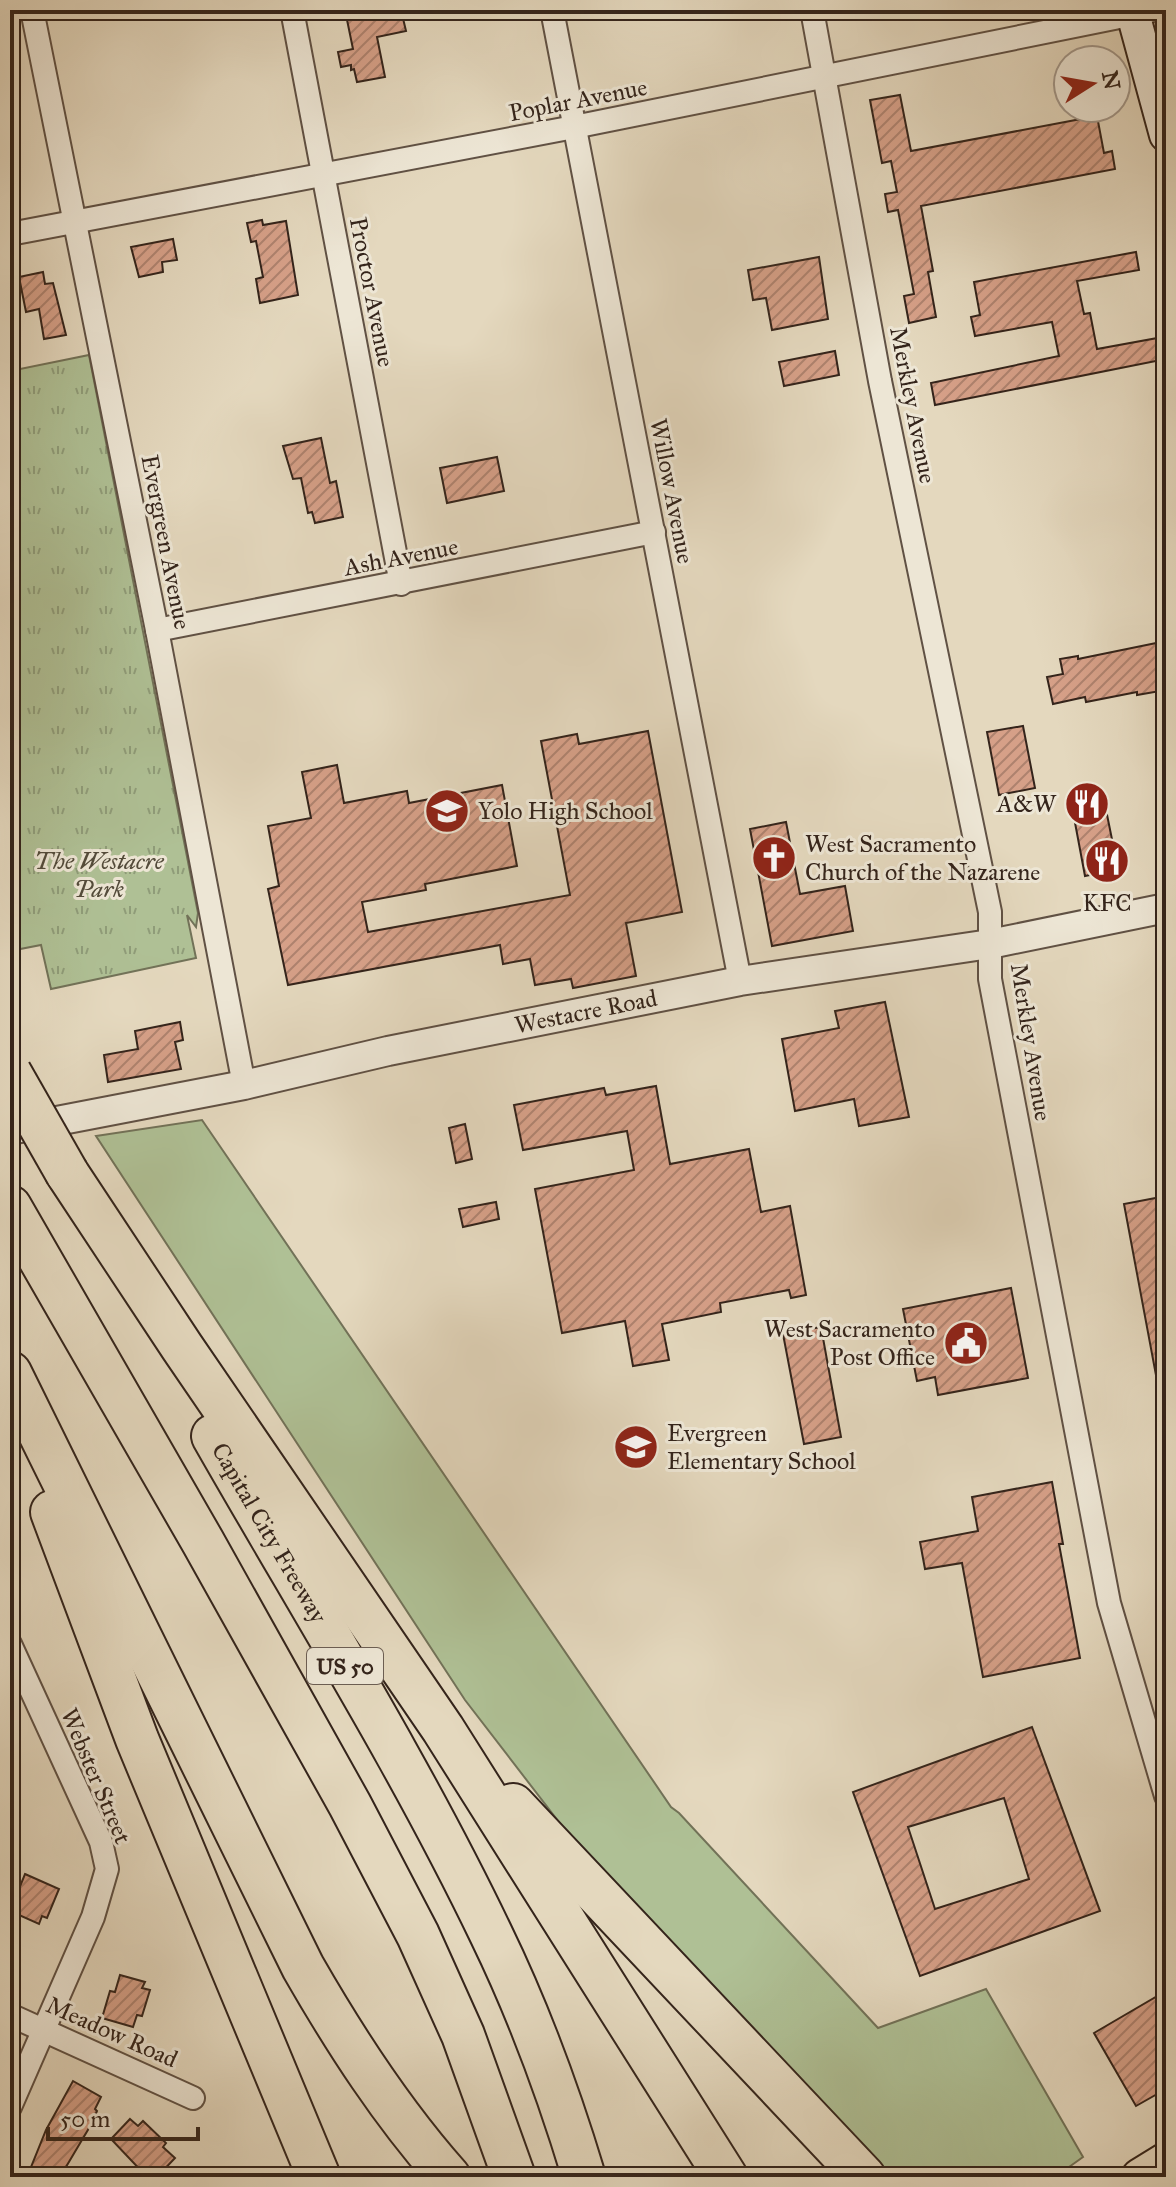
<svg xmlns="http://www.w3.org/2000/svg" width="1176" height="2187" font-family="'IM FELL Great Primer',serif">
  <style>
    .grass { fill: #afc095; stroke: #727258; stroke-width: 2 }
    .park { fill: url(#park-tufts); stroke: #727258; stroke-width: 2 }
    .building { fill: url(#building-hatch); stroke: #34241b; stroke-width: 2; fill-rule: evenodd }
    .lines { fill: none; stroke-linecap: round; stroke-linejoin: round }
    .minor-casing { stroke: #605144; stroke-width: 26 }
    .tertiary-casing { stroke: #605144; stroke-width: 32 }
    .secondary-casing { stroke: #34241b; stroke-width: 36 }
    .primary-casing { stroke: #34241b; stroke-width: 40 }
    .motorway-casing { stroke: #34241b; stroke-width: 46 }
    .minor { stroke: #ede6d5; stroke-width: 22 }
    .tertiary { stroke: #ede6d5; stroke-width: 28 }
    .secondary { stroke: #ede6d5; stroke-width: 32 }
    .primary { stroke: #e4d8be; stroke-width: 36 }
    .motorway { stroke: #e4d8be; stroke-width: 42 }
    .motorway-bridge-casing { stroke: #34241b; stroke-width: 46; stroke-linecap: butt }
    .motorway-bridge { stroke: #e4d8be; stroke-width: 42 }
    .labels { text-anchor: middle; stroke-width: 6; stroke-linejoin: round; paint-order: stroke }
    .shield { fill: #ede6d5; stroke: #6c5e53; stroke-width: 2 }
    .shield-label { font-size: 22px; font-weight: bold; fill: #34241b }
    .street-label { font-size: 24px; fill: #34241b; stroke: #ede6d5 }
    .poi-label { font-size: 24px; fill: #34241b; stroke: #ede6d5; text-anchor: start }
    .park-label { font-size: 24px; font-style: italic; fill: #534b3a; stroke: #ede6d5 }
  </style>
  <defs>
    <pattern id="park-tufts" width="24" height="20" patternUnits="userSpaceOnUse" patternTransform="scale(2)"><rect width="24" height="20" fill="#afc095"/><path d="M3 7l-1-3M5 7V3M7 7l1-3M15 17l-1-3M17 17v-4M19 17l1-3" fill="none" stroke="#8f9c79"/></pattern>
    <pattern id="building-hatch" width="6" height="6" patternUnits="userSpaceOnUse" patternTransform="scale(2)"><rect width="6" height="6" fill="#d6a088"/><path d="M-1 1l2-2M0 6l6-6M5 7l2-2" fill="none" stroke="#ae826e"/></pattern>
  </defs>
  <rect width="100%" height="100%" fill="#e4d8be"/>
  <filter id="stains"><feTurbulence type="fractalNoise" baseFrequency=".0025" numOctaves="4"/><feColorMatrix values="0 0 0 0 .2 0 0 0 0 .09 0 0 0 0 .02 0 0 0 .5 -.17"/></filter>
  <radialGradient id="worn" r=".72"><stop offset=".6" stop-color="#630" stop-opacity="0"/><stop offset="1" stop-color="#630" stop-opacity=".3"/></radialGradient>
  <path class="grass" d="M202 1120 671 1807 679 1813 878 2028 986 1989 1083 2157 1055 2177H891L582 1852 465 1700 96 1136Z"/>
  <path class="park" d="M89 355 198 913 196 927 187 915 196 958 51 989 41 945 10 951V371Z"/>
  <g class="building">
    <path d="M345 10H401L406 31 377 37 385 77 357 82 354 69 351 70V65L341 67 338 52 353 49Z"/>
    <path d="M900 95 911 151 1097 116 1104 153 1112 151 1115 169 921 206 933 271 928 272 936 317 909 323 904 296 914 294 898 210 888 212 885 194 897 192 891 161 882 163 870 100Z"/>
    <path d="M262 220 263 225 286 221 298 295 260 303 256 279 263 277 256 241 251 242 247 223Z"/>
    <path d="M173 239 177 260 162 262 163 272 139 277 131 247Z"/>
    <path d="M1136 252 1139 270 1077 281 1084 314 1090 313 1097 349 1163 337 1166 359 935 405 931 383 1059 356 1052 322 975 336 971 317 980 315 974 282Z"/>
    <path d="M819 257 828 319 772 330 766 298 753 300 748 270Z"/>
    <path d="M43 272 45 284 53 283 66 335 44 339 39 309 26 312 19 277Z"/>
    <path d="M835 351 839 375 784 386 779 362Z"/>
    <path d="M321 438 330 483 336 481 343 517 315 523 312 512 308 513 301 478 293 479 283 446Z"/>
    <path d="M497 457 504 491 447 503 440 468Z"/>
    <path d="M1166 641V690L1137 695V692L1086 702 1085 697 1053 704 1047 677 1063 674 1060 659 1078 656V659Z"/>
    <path d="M1023 726 1035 788 999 795 987 732Z"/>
    <path d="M648 731 682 912 626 923 636 976 573 988 571 979 535 985 530 959 503 964 500 945 288 985 268 889 279 886 268 826 311 818 302 772 337 765 344 803 407 791 409 803 502 785 517 866 425 884 426 890 362 902 368 932 570 895 541 741 577 734 579 744Z"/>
    <path d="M1102 790 1118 869 1085 876 1070 796Z"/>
    <path d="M786 822 800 894 845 886 853 931 772 946 750 829Z"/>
    <path d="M885 1002 909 1117 859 1126 854 1099 795 1111 782 1039 839 1028 835 1011Z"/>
    <path d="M180 1022 183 1040 175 1042 181 1069 108 1082 104 1055 138 1049 135 1031Z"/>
    <path d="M656 1086 670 1164 749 1149 761 1212 790 1206 806 1295 791 1298 789 1290 720 1303 721 1312 662 1324 669 1360 633 1366 625 1321 562 1333 535 1189 634 1170 627 1131 523 1150 514 1105 604 1088 606 1095Z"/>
    <path d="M465 1124 472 1159 456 1163 449 1128Z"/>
    <path d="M1166 1196V1385L1158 1386 1124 1204Z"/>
    <path d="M496 1202 499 1219 463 1227 459 1209Z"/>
    <path d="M1011 1288 1028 1378 938 1395 935 1377 917 1381 903 1309Z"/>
    <path d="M821 1327 841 1437 804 1444 783 1334Z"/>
    <path d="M1052 1482 1063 1544H1059L1080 1658 983 1677 962 1563 925 1569 920 1542 978 1531 972 1497Z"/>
    <path d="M1032 1727 1100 1911 920 1976 853 1792ZM1004 1798 1029 1879 935 1909 908 1827Z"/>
    <path d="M25 1874 59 1889 47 1918 42 1916 39 1924 10 1911Z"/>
    <path d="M120 1975 145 1982 142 1988 150 1990 142 2016 137 2015 133 2027 102 2018 110 1991 115 1992Z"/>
    <path d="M1166 1991V2089L1136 2106 1094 2033Z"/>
    <path d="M73 2081 101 2097 95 2109 97 2111 92 2123 60 2177H27L46 2130Z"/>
    <path d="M130 2119 138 2126 143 2121 166 2143 163 2147 175 2158 157 2177H147L111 2139Z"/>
  </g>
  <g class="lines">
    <g class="minor-casing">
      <g id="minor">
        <path d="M32 10 157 630 244 1085"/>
        <path d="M292 10 401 584"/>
        <path d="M552 10 740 981"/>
        <path d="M812 10 880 381 990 912V979L1109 1603 1166 1796"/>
        <path d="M10 234 574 127 1154 10"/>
        <path d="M157 630 654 532"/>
        <path d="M10 1644 101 1842 107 1869 93 1917 10 2107"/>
        <path d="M10 2015 193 2098"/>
      </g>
    </g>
    <g class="tertiary-casing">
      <g id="tertiary">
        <path id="s1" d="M10 1130 244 1085 388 1051 740 981 990 944 1166 908"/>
      </g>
    </g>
    <g class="secondary-casing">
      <path id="secondary" d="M1132 10 1166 135"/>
    </g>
    <g class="primary-casing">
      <path id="primary" d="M1140 2177 1166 2161"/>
    </g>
    <g class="motorway-casing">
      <g id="motorway">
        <path d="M67 1173 182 1347 443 1729 726 2177"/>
        <path d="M10 1207 203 1542 350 1805 418 1935 463 2035 514 2177"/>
        <path d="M10 1373 303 1967C346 2042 392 2113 449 2177"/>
        <path id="s2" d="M213 1436C307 1601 409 1763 491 1934 529 2012 559 2094 584 2177"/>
        <path d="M52 1512 137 1739 319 2177"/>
        <path d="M513 1805 864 2177"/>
      </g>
    </g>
    <use href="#minor" class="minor"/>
    <use href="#tertiary" class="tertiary"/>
    <use href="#secondary" class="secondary"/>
    <use href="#primary" class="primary"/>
    <use href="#motorway" class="motorway"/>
    <g class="motorway-bridge-casing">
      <path id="motorway-bridge" d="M10 1073 67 1173"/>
    </g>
    <use href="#motorway-bridge" class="motorway-bridge"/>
  </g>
  <defs>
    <g id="restaurant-disc" transform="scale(2.3)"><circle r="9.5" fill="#8f2418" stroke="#ede6d5"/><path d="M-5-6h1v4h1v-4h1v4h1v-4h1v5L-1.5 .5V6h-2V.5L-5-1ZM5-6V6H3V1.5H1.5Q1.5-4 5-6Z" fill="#fff"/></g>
    <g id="school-disc" transform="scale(2.3)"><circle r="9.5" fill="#8f2418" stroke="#ede6d5"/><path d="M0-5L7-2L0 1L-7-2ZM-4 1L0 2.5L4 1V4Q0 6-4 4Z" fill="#fff"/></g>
    <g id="church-disc" transform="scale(2.3)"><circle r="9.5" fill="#8f2418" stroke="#ede6d5"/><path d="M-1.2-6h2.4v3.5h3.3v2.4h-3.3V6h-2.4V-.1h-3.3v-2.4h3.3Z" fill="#fff"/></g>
    <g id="civic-disc" transform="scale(2.3)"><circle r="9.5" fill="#8f2418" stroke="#ede6d5"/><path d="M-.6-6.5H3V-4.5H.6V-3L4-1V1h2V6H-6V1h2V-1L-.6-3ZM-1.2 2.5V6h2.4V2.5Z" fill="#fff"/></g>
  </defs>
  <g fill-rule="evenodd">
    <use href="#restaurant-disc" x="1087" y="804"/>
    <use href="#school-disc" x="447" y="811"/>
    <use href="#church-disc" x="774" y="858"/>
    <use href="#restaurant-disc" x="1107" y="861"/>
    <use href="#civic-disc" x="966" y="1343"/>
    <use href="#school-disc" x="636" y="1447"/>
  </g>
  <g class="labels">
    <rect class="shield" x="307" y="1648" width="76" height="36" rx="6"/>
    <g class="shield-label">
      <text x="345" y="1674">US 50</text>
    </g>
    <g class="street-label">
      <text transform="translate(578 100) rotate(-11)" y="8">Poplar Avenue</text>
      <text transform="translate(372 292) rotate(79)" y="8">Proctor Avenue</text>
      <text transform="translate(913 405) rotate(79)" y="8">Merkley Avenue</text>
      <text transform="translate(672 491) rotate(79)" y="8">Willow Avenue</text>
      <text transform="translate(166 542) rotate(79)" y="8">Evergreen Avenue</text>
      <text transform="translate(401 557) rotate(-11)" y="8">Ash Avenue</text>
      <text dy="8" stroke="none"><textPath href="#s1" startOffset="588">Westacre Road</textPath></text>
      <text transform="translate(1031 1042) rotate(81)" y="8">Merkley Avenue</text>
      <text dy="8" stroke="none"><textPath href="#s2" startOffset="112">Capital City Freeway</textPath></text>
      <text transform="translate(96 1776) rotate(67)" y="8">Webster Street</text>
      <text transform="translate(112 2032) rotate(24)" y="8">Meadow Road</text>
    </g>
    <g class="poi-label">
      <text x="1056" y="812" text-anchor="end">A&amp;W</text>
      <text x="478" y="819">Yolo High School</text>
      <text x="805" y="852">West Sacramento<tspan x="805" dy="28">Church of the Nazarene</tspan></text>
      <text x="1107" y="911" text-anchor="middle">KFC</text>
      <text x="935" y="1337" text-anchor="end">West Sacramento<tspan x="935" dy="28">Post Office</tspan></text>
      <text x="667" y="1441">Evergreen<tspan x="667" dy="28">Elementary School</tspan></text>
    </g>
    <g class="park-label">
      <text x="99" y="869">The Westacre<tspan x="99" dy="28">Park</tspan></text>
    </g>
  </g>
  <rect width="1176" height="2187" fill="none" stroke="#e4d8be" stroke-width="40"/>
  <rect x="12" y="12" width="1152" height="2163" fill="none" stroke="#34241b" stroke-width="4"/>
  <rect x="20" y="20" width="1136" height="2147" fill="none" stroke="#34241b" stroke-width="2"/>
  <g transform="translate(1092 84) rotate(79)"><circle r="38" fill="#ede6d5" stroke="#a3988b" stroke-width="2"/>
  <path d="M0-6L14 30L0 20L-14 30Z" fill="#8f2418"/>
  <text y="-12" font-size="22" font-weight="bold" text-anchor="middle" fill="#34241b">N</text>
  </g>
  <path d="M48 2127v12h150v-12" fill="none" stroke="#34241b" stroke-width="4"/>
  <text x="60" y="2127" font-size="24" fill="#34241b" stroke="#ede6d5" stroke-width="6" paint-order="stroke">50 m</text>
  <rect width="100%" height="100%" filter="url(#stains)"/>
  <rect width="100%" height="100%" fill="url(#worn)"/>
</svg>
